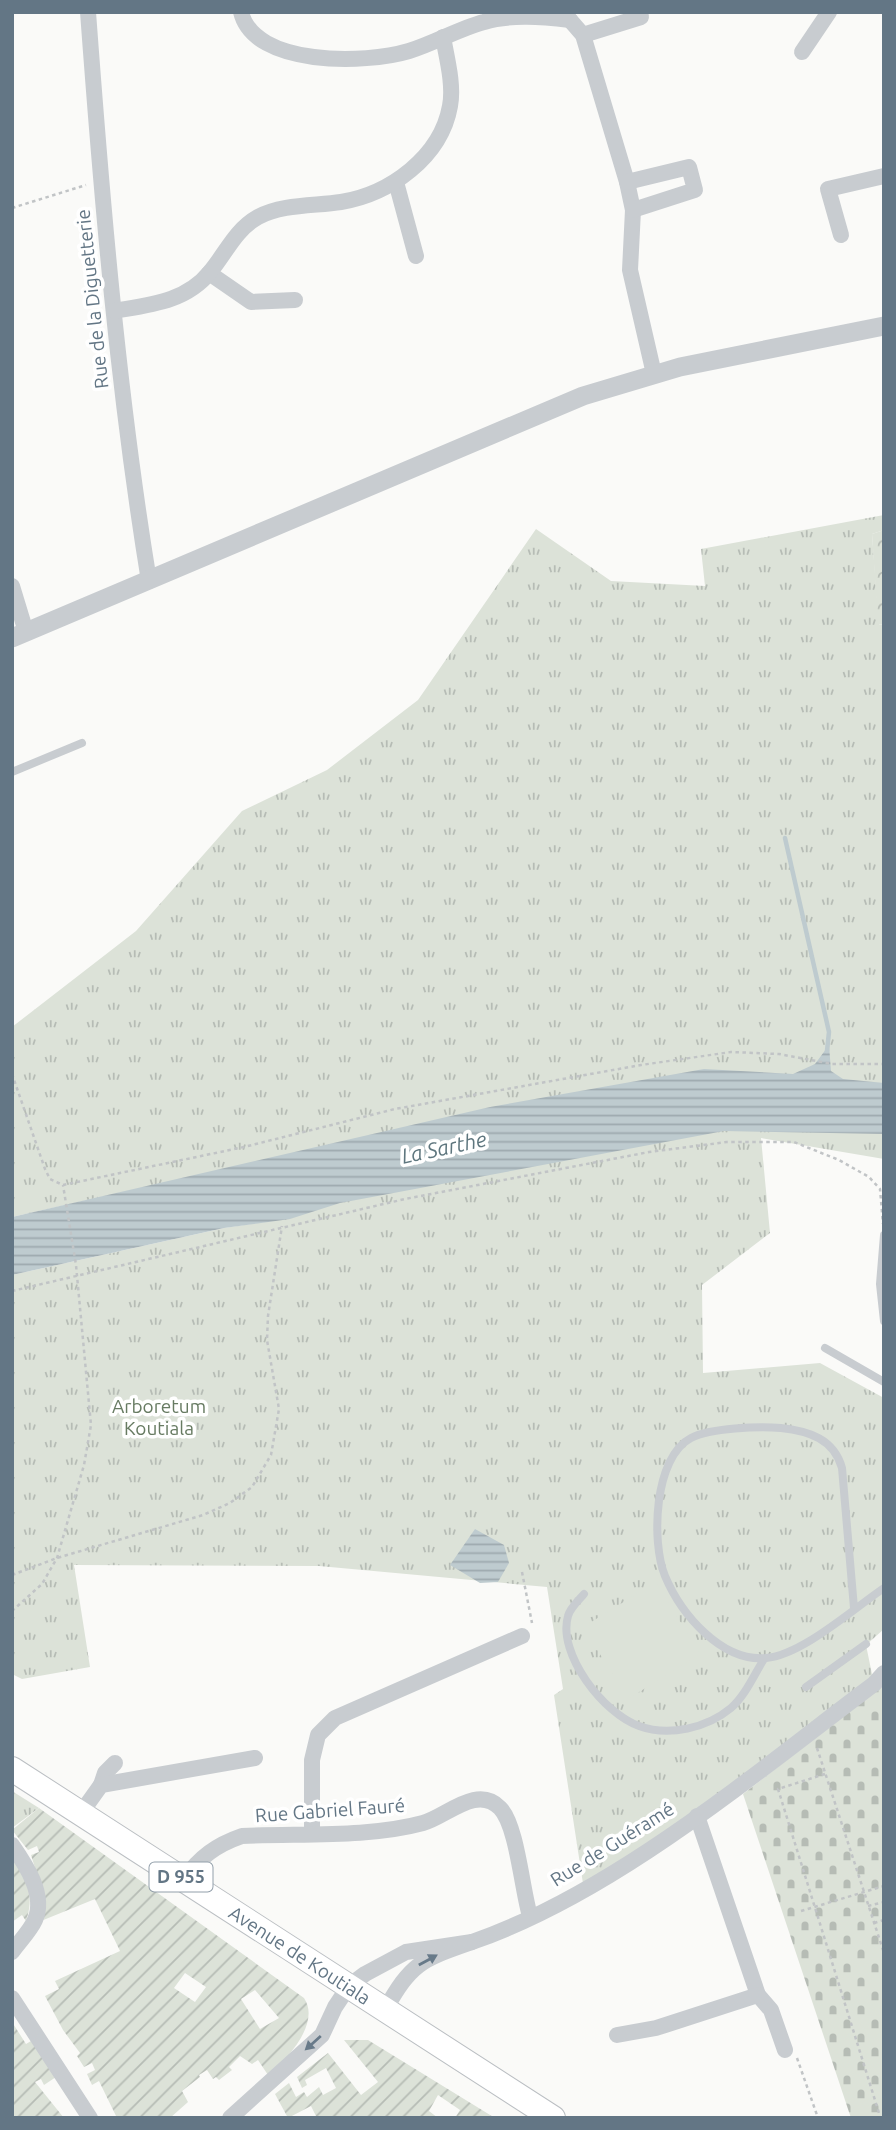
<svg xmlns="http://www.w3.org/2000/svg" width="896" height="2130" font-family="Ubuntu,sans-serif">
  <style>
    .grass { fill: url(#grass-tufts) }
    .forest { fill: url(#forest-crowns) }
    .cemetery { fill: url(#cemetery-stones) }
    .garden { fill: url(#garden-furrows); fill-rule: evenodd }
    .pitch { fill: #dce2d8 }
    .water { fill: url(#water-rules) }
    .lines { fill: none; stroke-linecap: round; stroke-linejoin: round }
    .stream { stroke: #becbcf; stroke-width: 4.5 }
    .primary-casing { stroke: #bbbfc3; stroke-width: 26 }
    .path { stroke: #c1c4c6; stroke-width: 2.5; stroke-dasharray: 3.5 3.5; stroke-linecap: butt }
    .service { stroke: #c8ccd0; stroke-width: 8 }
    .minor { stroke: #c8ccd0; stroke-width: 16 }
    .tertiary { stroke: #c8ccd0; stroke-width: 19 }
    .primary { stroke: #fff; stroke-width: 24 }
    .oneway { fill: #687a89 }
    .labels { text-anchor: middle; stroke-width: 7; stroke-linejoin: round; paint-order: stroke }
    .shield { fill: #fff; stroke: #929faa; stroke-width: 2 }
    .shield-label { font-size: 18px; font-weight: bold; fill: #637685 }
    .street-label { font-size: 19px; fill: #637685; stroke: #fff }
    .park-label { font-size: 19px; fill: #677b62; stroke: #fff }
    .water-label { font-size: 21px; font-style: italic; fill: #5e767e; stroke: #fff }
  </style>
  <defs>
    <pattern id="grass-tufts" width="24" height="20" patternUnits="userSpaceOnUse" patternTransform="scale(1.75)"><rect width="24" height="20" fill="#dce2d8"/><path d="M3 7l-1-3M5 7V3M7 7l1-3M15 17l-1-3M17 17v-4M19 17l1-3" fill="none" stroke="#b6bcb5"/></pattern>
    <pattern id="forest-crowns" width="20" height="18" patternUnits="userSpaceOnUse" patternTransform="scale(1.75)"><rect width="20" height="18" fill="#dce2d8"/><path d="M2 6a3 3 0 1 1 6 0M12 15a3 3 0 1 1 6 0" fill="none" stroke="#b6bcb5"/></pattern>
    <pattern id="cemetery-stones" width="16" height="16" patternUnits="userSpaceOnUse" patternTransform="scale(1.75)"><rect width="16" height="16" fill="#dce2d8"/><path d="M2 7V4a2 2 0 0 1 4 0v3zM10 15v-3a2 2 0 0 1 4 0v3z" fill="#b6bcb5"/></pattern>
    <pattern id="garden-furrows" width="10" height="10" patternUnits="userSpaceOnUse" patternTransform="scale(1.75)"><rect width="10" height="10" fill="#dce2d8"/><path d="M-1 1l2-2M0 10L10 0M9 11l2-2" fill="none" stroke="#b6bcb5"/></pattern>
    <pattern id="water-rules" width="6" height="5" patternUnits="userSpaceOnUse" patternTransform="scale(1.75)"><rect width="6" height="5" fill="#becbcf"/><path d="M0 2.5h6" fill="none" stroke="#9ea9ae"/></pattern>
  </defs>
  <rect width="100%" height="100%" fill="#fafaf8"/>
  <g class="grass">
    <path d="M884 515V530L872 534 879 625 884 624V1159L761 1138 770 1233 702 1285 703 1373 820 1363 884 1398V1629L866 1645 874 1684 584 1890 554 1695 563 1689 547 1587 319 1566 74 1565 90 1667 22 1679 12 1674V1275L224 1228 290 1218 288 1155 12 1217V1027L136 931 242 811 327 770 418 700 536 529 611 581 705 586 701 549Z"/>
    <path d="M12 1791 39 1808 12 1828Z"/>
  </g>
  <path class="forest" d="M884 530V624L878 625 872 534Z"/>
  <path class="cemetery" d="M884 1685V2118H851L743 1794Z"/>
  <g class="garden">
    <path d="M39 1808 304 1998C321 2023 287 2060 268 2075L258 2060 252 2064 240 2056 229 2067 232 2070 219 2080 216 2077 213 2079 207 2070 199 2075 200 2077 182 2091 188 2102 170 2118H117L99 2081 92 2085 87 2074 95 2070 92 2063 84 2067 77 2056 80 2053 63 2030 45 1996 59 1989 55 1981 120 1951 95 1899 41 1921 40 1884 31 1855 39 1852 37 1846 28 1850 12 1830ZM185 1973 206 1987 195 2002 174 1988ZM255 1990 279 2018 260 2029 241 1999Z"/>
    <path d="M12 1857C27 1878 35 1896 26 1921L22 1915 12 1922Z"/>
    <path d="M12 2022 26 2044 31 2041 56 2077 44 2085 41 2079 35 2082 64 2118H12Z"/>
    <path d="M344 2040H368L495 2118H455L460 2110 438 2095 429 2111 438 2118H317L311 2106 288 2118 275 2094 289 2083 296 2097 304 2092 307 2097 319 2087 323 2095 336 2088 326 2068 305 2080 307 2085 302 2088 297 2077 328 2053 361 2095 378 2082Z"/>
  </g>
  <path class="pitch" d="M656 1582 700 1654 628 1699 583 1627Z"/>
  <g class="water">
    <path d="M829 1045 831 1071 843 1079 884 1083V1134L724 1131 340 1203 290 1219 224 1228 12 1275V1217L490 1107 704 1069 793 1074 815 1064Z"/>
    <path d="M475 1529 504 1545 509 1563 498 1582 480 1583 450 1565Z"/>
  </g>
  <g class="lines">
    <path class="stream" d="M785 838 829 1032 827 1051"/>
    <g class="primary-casing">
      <path id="primary" d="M12 1769 553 2118"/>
    </g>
    <g class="path">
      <path d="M12 208 86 185"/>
      <path d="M12 1074 45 1169 50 1179 63 1185 244 1147 395 1109 641 1065 731 1052 779 1054 832 1064H884"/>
      <path d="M12 1291 405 1199 649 1152 727 1142H794L839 1160 869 1177 880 1189 883 1224"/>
      <path d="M522 1572 532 1623"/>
      <path d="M12 1575 57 1558 203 1515 230 1503 252 1487 271 1455 279 1409 267 1340 268 1316 282 1226"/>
      <path d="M12 1611 42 1584 57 1558 84 1465 91 1425 76 1265 63 1185"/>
      <path d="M817 1748 884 1953"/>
      <path d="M825 1774 778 1789 879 2113"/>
      <path d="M868 1906 884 1902"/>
      <path d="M801 1911 884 1886"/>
      <path d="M874 1923 884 1920"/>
      <path d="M797 2058 818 2118"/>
    </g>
    <g class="service">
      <path d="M12 772 82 743"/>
      <path d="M884 1235 880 1284 884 1321"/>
      <path d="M825 1348 884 1382"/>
      <path d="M584 1594C579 1600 570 1608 568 1616 557 1654 604 1714 639 1726 669 1737 707 1728 731 1708 745 1696 754 1675 764 1659"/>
      <path d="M854 1608 842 1468C834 1439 809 1431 781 1428 759 1426 710 1428 691 1438 654 1457 651 1542 665 1576 681 1614 721 1662 766 1658 802 1655 853 1609 884 1588"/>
      <path d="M806 1687 866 1644"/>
    </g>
    <g class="minor">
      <path d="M88 12C102 202 118 392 149 581"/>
      <path d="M241 12C254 67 366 64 409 51 435 43 458 29 484 22 510 14 543 17 570 20"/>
      <path d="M570 20 583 35 627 182 633 210 630 270 654 374"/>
      <path d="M583 35 641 17 640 12"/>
      <path d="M802 52 829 12"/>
      <path d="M396 182 416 256"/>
      <path d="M627 182 689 167 695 190 633 210"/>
      <path d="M841 235 828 189 884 176"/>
      <path d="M209 273 251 302 295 300"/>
      <path d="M114 311C149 305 186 302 210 272 226 253 235 230 258 217 282 204 315 206 341 202 390 194 441 157 450 106 454 85 447 59 443 37"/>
      <path d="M12 586 26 632"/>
      <path d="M101 1785 105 1773 115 1763"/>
      <path d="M81 1813 101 1785 255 1758"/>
      <path d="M697 1816 758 1995 771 2010 785 2050"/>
      <path d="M312 1833V1760L318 1735 335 1718 522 1636"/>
      <path d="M12 1845C26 1865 46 1895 35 1920 30 1931 19 1942 12 1952"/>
      <path d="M184 1879C200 1857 216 1845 242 1836 299 1833 368 1838 423 1823 446 1817 477 1784 500 1808 517 1825 522 1890 530 1916"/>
      <path d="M472 1942C614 1893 754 1774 874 1684L884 1673"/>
      <path d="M12 1998 90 2118"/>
      <path d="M617 2035 656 2028 758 1995"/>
      <path d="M230 2118 322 2035 335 2007 349 1986 365 1974 406 1952 472 1942C421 1960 412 1962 385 2010"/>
    </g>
    <path class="tertiary" d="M12 638 583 396 680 367 884 326"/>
    <use href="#primary" class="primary"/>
  </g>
  <defs><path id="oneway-solid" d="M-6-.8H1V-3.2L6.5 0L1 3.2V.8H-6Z" transform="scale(1.75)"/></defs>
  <g class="oneway">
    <use href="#oneway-solid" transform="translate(428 1960) rotate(-29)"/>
    <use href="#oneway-solid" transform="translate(313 2043) rotate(138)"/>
  </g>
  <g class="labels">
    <rect class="shield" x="149.5" y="1862.5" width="63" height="29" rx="5"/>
    <g class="shield-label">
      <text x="181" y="1883">D 955</text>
    </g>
    <g class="street-label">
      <text transform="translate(92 299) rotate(-96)" y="7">Rue de la Diguetterie</text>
      <text transform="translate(330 1810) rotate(-4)" y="7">Rue Gabriel Fauré</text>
      <text transform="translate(612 1844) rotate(-32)" y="7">Rue de Guéramé</text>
      <text transform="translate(300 1955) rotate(33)" y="7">Avenue de Koutiala</text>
    </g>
    <g class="park-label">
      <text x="159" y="1413">Arboretum<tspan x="159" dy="22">Koutiala</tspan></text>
    </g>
    <g class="water-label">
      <text transform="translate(444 1148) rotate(-12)" y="7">La Sarthe</text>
    </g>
  </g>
  <rect width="896" height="2130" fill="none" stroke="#637685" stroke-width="28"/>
</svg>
